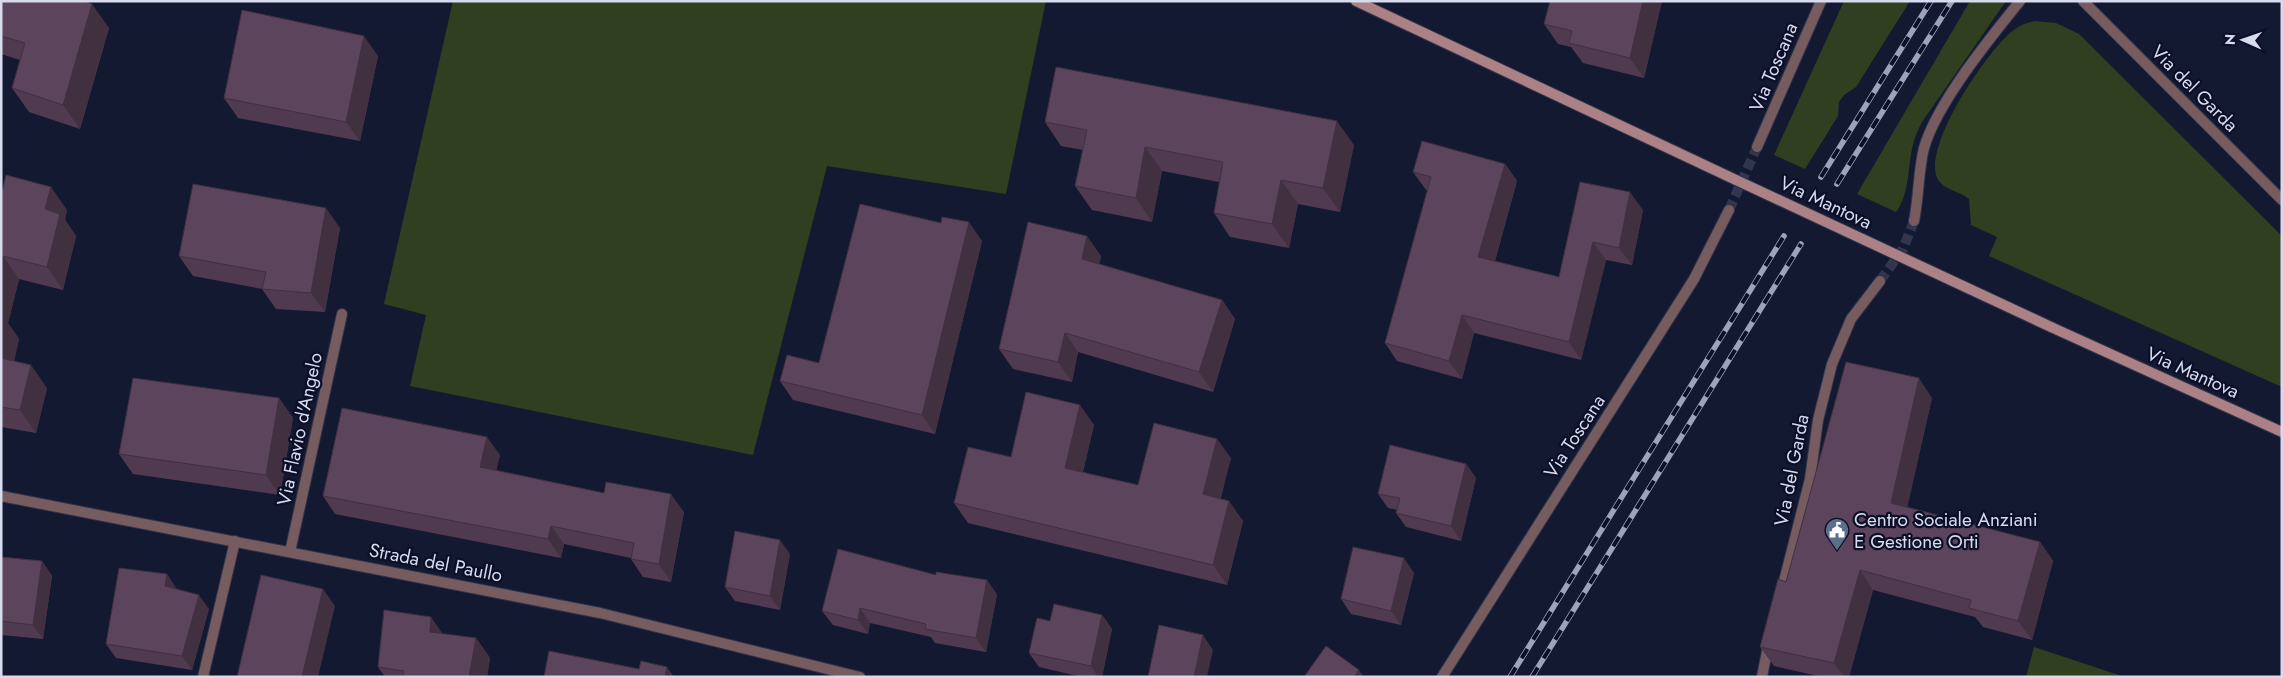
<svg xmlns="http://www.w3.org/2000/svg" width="2283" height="678" font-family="Jost,sans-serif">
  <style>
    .green { fill: #303f1f }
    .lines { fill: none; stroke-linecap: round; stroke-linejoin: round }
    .street-tunnel { stroke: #31364e; stroke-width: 10; stroke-dasharray: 10 5; stroke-linecap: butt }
    .street-casing { stroke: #2f344c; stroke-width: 12 }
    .secondary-casing { stroke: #2f344c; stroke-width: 12 }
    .street { stroke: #775c5f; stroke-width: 10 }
    .secondary { stroke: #ac8186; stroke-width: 10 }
    .rail-casing { stroke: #9ea3b7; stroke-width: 5.5 }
    .rail { stroke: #0c0f28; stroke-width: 4; stroke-dasharray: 11; stroke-linecap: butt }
    .secondary-bridge-casing { stroke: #2f344c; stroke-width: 12; stroke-linecap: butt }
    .secondary-bridge { stroke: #ac8186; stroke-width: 10 }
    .wall { fill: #4f3a4f }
    .shaded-wall { fill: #403040 }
    .building { fill: #5c445c; stroke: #403040 }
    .labels { text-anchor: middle; stroke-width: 4.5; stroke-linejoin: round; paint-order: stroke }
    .street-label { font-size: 19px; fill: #d7dbed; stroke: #0c0f28 }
    .poi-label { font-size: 19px; fill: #d7dbed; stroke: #0c0f28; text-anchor: start }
  </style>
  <rect width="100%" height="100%" fill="#141932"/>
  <g class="green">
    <path d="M453 1H1046L1006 194 827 166 753 455 410 386 426 315 384 304Z"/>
    <path d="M1844 1H1910L1856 87 1844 95 1839 102 1838 116 1805 169 1774 155Z"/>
    <path d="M1970 1H2006L1922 122C1919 128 1916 134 1914 141 1907 164 1911 192 1896 212L1857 194Z"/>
    <path d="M2035 21 2056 23 2079 34 2282 236V387L1989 256 1997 237 1971 225 1969 199C1959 190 1940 190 1936 175 1927 141 1983 58 2008 35 2016 27 2024 23 2035 21Z"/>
    <path d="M2034 647 2125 677H2026Z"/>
  </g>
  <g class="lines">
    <g class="street-tunnel">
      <path d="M1729 210 1757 147"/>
      <path d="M1880 281 1903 249 1914 221"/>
    </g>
    <g class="street-casing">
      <g id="street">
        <path d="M2083 1 2282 200"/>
        <path d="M1757 147 1821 1"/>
        <path d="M1914 221C1919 197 1918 172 1924 148 1937 103 1990 38 2020 1"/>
        <path d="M1 496 600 613 860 677"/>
        <path d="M290 552 342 314"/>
        <path d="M1781 593 1810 479 1818 420 1832 364 1851 319 1880 281"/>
        <path d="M203 677 235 541"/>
        <path d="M1442 677 1694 279 1729 210"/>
        <path d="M1762 677 1769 641"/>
      </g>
    </g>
    <g class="secondary-casing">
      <g id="secondary">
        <path d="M1356 1 1736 180"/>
        <path d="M2051 327 2282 432"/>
      </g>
    </g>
    <use href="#street" class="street"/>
    <use href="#secondary" class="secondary"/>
    <g class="rail-casing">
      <g id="rail">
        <path d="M1821 177 1931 1"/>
        <path d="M1837 184 1952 1"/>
        <path d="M1510 677 1784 236"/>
        <path d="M1532 677 1801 244"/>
      </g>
    </g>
    <use href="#rail" class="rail"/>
    <g class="secondary-bridge-casing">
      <path id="secondary-bridge" d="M1736 180 2051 327"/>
    </g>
    <use href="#secondary-bridge" class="secondary-bridge"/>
  </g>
  <g class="wall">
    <path d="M1 1 109 28 80 129 29 112 12 88 20 60 1 54Z"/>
    <path d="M1662 1 1644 78 1583 63 1571 47 1558 44 1544 24Z"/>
    <path d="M378 56 360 141 238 118 224 98Z"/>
    <path d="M1045 122 1354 145 1340 212 1298 204 1289 248 1230 237 1214 213 1219 182 1162 171 1152 222 1092 210 1075 186 1083 150 1061 146Z"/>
    <path d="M1505 164 1517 181 1495 261 1559 277 1580 182 1643 210 1632 265 1606 260 1581 360 1474 333 1462 379 1397 361 1385 343 1428 190H1426L1413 172Z"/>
    <path d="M1 196 67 210 65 220 76 236 63 290 19 279 8 323 19 339 14 361 47 388 36 433 1 427Z"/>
    <path d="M340 228 325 312 276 309 262 289 193 276 179 256Z"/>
    <path d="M982 241 935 434 793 400 780 381 819 363Z"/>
    <path d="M1101 256 1099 264 1222 300 1235 319 1213 392 1078 352 1072 382 1013 369 999 349Z"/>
    <path d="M279 398 293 418 280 495 133 474 119 454Z"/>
    <path d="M1932 398 1907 507 2040 542 2053 561 2032 640 1983 627 1975 617 1873 590 1849 677H1822L1774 666 1760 647 1786 582Z"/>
    <path d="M1094 425 1083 472 1138 485 1231 458 1220 499 1243 521 1227 585 968 523 954 503 1011 457Z"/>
    <path d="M500 455 496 470 684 512 671 582 643 577 631 559V558L564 544 561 558 335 514 323 496Z"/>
    <path d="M1466 464 1476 478 1461 541 1406 527 1396 513 1397 510 1388 508 1378 494Z"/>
    <path d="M790 554 780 610 735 601 725 587Z"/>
    <path d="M1 557 42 561 52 576 43 639 1 635Z"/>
    <path d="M1414 573 1401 625 1351 614 1341 599Z"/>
    <path d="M177 589 209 609 192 670 116 658 106 644Z"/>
    <path d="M997 594 986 652 935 643 931 637 870 623 868 634 833 625 822 611Z"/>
    <path d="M1102 615 1112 629 1102 677H1082L1039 667 1029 653Z"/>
    <path d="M442 634 476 638 490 658 487 677H385L378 667Z"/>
  </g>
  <g class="shaded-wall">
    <path d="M1643 1H1662L1644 78 1630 58Z"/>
    <path d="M92 4 109 28 80 129 63 105Z"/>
    <path d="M364 36 378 56 360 141 346 122Z"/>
    <path d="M1337 121 1354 145 1340 212 1323 188Z"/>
    <path d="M1145 147 1162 171 1152 222 1136 198Z"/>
    <path d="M1505 164 1517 181 1491 275 1478 257Z"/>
    <path d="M1281 180 1298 204 1289 248 1272 224Z"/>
    <path d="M51 187 67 210 65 220 76 236 63 290 47 267 45 209Z"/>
    <path d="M1630 192 1643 210 1632 265 1619 248Z"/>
    <path d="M326 208 340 228 325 312 311 293Z"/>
    <path d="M969 222 982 241 935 434 922 415Z"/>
    <path d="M1087 236 1101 256 1096 279 1082 259Z"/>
    <path d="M1593 242 1606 260 1581 360 1569 342Z"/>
    <path d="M3 256 19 279 8 323 19 339 10 379 1 367V263Z"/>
    <path d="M1222 300 1235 319 1213 392 1199 372Z"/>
    <path d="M1462 315 1474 333 1462 379 1449 361Z"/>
    <path d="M1065 333 1078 352 1072 382 1058 362Z"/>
    <path d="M31 365 47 388 36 433 20 410Z"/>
    <path d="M1919 378 1932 398 1904 522 1891 503Z"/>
    <path d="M279 398 293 418 280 495 266 475Z"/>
    <path d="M1080 405 1094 425 1079 487 1065 468Z"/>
    <path d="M487 437 500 455 493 485 480 467Z"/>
    <path d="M1217 439 1231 458 1217 514 1203 494Z"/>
    <path d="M1466 464 1476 478 1461 541 1451 526Z"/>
    <path d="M671 494 684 512 671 582 659 564Z"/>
    <path d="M1229 501 1243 521 1227 585 1213 565Z"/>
    <path d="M551 526 564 544 561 558 548 539Z"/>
    <path d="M780 540 790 554 780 610 770 596Z"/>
    <path d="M2040 542 2053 561 2032 640 2018 621Z"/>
    <path d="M1404 558 1414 573 1401 625 1391 611Z"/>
    <path d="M42 561 52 576 43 639 33 625Z"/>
    <path d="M1860 570 1873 590 1849 677H1844L1834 663Z"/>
    <path d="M167 574 177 589 175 600 165 586Z"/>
    <path d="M987 580 997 594 986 652 976 638Z"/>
    <path d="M323 589 335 606 318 677H302Z"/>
    <path d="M199 595 209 609 192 670 182 656Z"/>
    <path d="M860 608 870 623 868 634 858 620Z"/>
    <path d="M1102 615 1112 629 1102 677H1098L1091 666Z"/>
    <path d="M431 617 445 637 430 632Z"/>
    <path d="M1203 635 1213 650 1207 677H1194Z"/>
    <path d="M476 638 490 658 487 677H469Z"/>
    <path d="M667 667 674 677H665Z"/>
    <path d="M1359 670 1364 677H1354Z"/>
  </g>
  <g class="building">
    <path d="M1 1H84L92 4 63 105 12 88 25 43 1 36Z"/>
    <path d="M1550 1H1643L1630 58 1569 43 1572 31 1544 24Z"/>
    <path d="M242 10 364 36 346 122 224 98Z"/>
    <path d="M1056 67 1337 121 1323 188 1281 180 1272 224 1214 213 1223 162 1145 147 1136 198 1075 186 1087 130 1045 122Z"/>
    <path d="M1422 141 1505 164 1478 257 1559 277 1580 182 1630 192 1619 248 1593 242 1569 342 1462 315 1449 361 1385 343 1431 177 1413 172Z"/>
    <path d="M6 175 51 187 45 209 60 214 47 267 3 256 1 263V196Z"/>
    <path d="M193 184 326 208 311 293 262 289 266 272 179 256Z"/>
    <path d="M860 204 941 223 942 217 969 222 922 415 780 381 787 355 819 363Z"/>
    <path d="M1028 222 1087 236 1082 259 1222 300 1199 372 1065 333 1058 362 999 349Z"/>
    <path d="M1 358 31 365 20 410 1 407Z"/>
    <path d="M1846 362 1919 378 1891 503 2040 542 2018 621 1969 608 1971 600 1860 570 1834 663 1760 647 1778 579 1786 582Z"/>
    <path d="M133 378 279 398 266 475 119 454Z"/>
    <path d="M1026 392 1080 405 1065 468 1094 475 1138 485 1154 423 1217 439 1203 494 1229 501 1213 565 954 503 968 447 1011 457Z"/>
    <path d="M342 408 487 437 480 467 604 493 606 482 671 494 659 564 631 559 634 543 551 526 548 539 323 496Z"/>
    <path d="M1390 445 1466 464 1451 526 1396 513 1400 498 1378 494Z"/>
    <path d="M735 531 780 540 770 596 725 587Z"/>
    <path d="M1353 547 1404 558 1391 611 1341 599Z"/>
    <path d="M838 549 936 575V572L987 580 976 638 925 629 926 624 860 608 858 620 822 611Z"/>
    <path d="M1 557 42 561 33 625 1 621Z"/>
    <path d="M119 568 167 574 165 586 199 595 182 656 106 644Z"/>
    <path d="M261 575 323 589 302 677H237Z"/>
    <path d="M1054 604 1102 615 1091 666 1029 653 1037 618 1050 621Z"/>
    <path d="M384 610 431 617 430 632 476 638 469 677H402L404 671 378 667Z"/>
    <path d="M1159 625 1203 635 1194 677H1148Z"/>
    <path d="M1326 646 1359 670 1354 677H1304Z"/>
    <path d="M549 651 639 669 641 661 667 667 665 677H544Z"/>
  </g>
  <defs>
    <g id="civic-pin" transform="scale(1.25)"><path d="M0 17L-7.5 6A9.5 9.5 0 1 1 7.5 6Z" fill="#5c6f8a" stroke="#0c0f28"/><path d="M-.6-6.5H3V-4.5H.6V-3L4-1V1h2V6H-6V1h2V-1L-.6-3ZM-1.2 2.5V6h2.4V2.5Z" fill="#fff"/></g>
  </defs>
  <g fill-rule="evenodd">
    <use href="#civic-pin" x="1837" y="530"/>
  </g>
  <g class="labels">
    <g class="street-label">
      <text transform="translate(1773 67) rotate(-67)" y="7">Via Toscana</text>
      <text transform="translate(2195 88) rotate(45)" y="7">Via del Garda</text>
      <text transform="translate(1826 202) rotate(25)" y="7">Via Mantova</text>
      <text transform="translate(2193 372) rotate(24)" y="7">Via Mantova</text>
      <text transform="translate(299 429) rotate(-78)" y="7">Via Flavio d'Angelo</text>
      <text transform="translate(1574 436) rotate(-57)" y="7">Via Toscana</text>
      <text transform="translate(1791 470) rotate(-79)" y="7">Via del Garda</text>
      <text transform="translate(436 562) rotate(11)" y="7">Strada del Paullo</text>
    </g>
    <g class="poi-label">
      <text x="1854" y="526">Centro Sociale Anziani<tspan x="1854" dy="22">E Gestione Orti</tspan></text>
    </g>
  </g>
  <rect width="2283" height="678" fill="none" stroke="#d7dbed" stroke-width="5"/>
  <g transform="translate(2243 40) rotate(272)" stroke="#0c0f28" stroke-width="4" paint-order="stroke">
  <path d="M0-4L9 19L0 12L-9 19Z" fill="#d7dbed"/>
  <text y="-8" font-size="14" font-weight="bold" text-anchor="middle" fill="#d7dbed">N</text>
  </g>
</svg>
